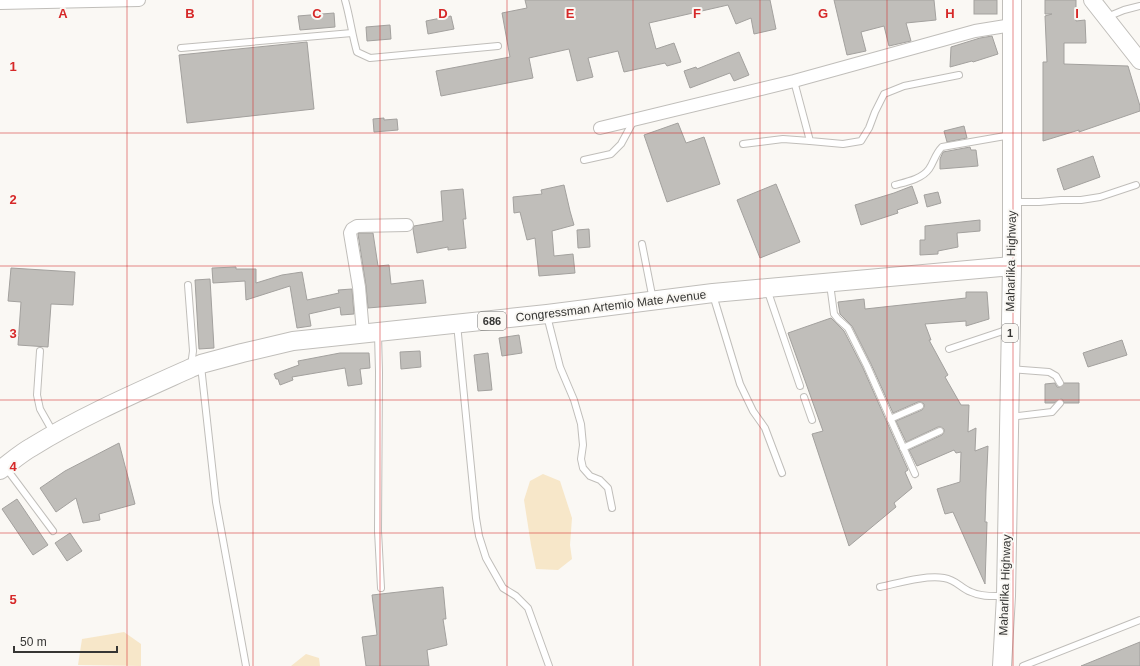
<svg xmlns="http://www.w3.org/2000/svg" width="1140" height="666" font-family="Arial,sans-serif">
  <style>
    .green { fill: #f7e7c9 }
    .building { fill: #c0beba; stroke: #a3a19e }
    .lines { fill: none; stroke-linecap: round; stroke-linejoin: round }
    .lane-casing { stroke: #c0beba; stroke-width: 8 }
    .street-casing { stroke: #c0beba; stroke-width: 14 }
    .secondary-casing { stroke: #c0beba; stroke-width: 18 }
    .primary-casing { stroke: #c0beba; stroke-width: 20 }
    .lane { stroke: #fff; stroke-width: 6 }
    .street { stroke: #fff; stroke-width: 12 }
    .secondary { stroke: #fff; stroke-width: 16 }
    .primary { stroke: #fff; stroke-width: 18 }
    .grid { fill: none; stroke: #d62828; stroke-width: 1; stroke-opacity: 0.55 }
    .labels { text-anchor: middle; stroke-width: 4; stroke-linejoin: round; paint-order: stroke }
    .shield { fill: #faf8f4; stroke: #71706e; stroke-width: 1 }
    .shield-label { font-size: 11px; font-weight: bold; fill: #363634 }
    .street-label { font-size: 12px; fill: #363634; stroke: #faf8f4 }
    .grid-label { font-size: 13px; text-anchor: middle; font-weight: bold; fill: #d62828; stroke: #faf8f4; stroke-width: 4; stroke-linejoin: round; paint-order: stroke }
  </style>
  <rect width="100%" height="100%" fill="#faf8f4"/>
  <g class="green">
    <path d="M543 474 560 481 572 518 570 545 572 559 558 570 536 569 531 545 524 500 530 481Z"/>
    <path d="M124 632 141 644V666L78 665 82 639Z"/>
    <path d="M306 654 319 658 320 666H291Z"/>
  </g>
  <g class="building">
    <path d="M525 0H770L776 29 754 34 751 18 736 24 728 5 649 23 656 49 674 43 681 62 667 66 665 63 624 72 618 51 588 58 593 77 577 81 569 49 529 58 533 78 441 96 436 71 510 57 502 13 527 8Z"/>
    <path d="M834 0H934L936 20 906 23 911 41 889 46 884 26 861 32 866 51 847 55Z"/>
    <rect x="974" y="0" width="23" height="14"/>
    <path d="M1045 0H1076V21L1085 20 1086 43H1064V64L1128 66 1140 106V111L1079 132V130L1043 141V62H1047L1045 16 1052 14H1045Z"/>
    <path d="M334 13 335 27 300 30 298 16Z"/>
    <path d="M451 16 454 29 428 34 426 21Z"/>
    <path d="M390 25 391 39 367 41 366 27Z"/>
    <path d="M992 36 998 54 973 62 972 61 950 67 951 47 980 38Z"/>
    <path d="M307 42 314 109 187 123 179 55Z"/>
    <path d="M739 52 749 75 734 81 730 73 690 88 684 71 696 67 697 69Z"/>
    <path d="M384 118V120L397 119 398 130 374 132 373 119Z"/>
    <path d="M678 123 686 143 704 137 720 184 667 202 644 135Z"/>
    <path d="M964 126 967 138 947 142 944 131Z"/>
    <path d="M970 147 971 150H976L978 166 940 169V159L943 152Z"/>
    <path d="M1093 156 1100 177 1064 190 1057 169Z"/>
    <path d="M776 184 800 242 760 258 737 200Z"/>
    <path d="M564 185 570 211 574 225 552 231 554 256 573 254 575 273 539 276 535 238 527 240 520 212 514 213 513 197 542 194 541 190Z"/>
    <path d="M912 186 918 203 897 210 898 213 861 225 855 205 894 193Z"/>
    <path d="M463 189 466 219H463L466 248 448 250V247L417 253 413 229 414 226 443 221 441 191Z"/>
    <path d="M938 192 941 203 927 207 924 195Z"/>
    <path d="M980 220V231L957 233 958 247 938 251V254L920 255V240H925V226Z"/>
    <path d="M589 229 590 247 578 248 577 230Z"/>
    <path d="M359 233H373L378 266 389 265 391 284 423 280 426 303 368 308 366 286 358 234Z"/>
    <path d="M236 267V269H256V283L282 275 302 272 307 300 339 293 338 290 352 289 354 314 341 315 340 307 309 314 311 326 297 328 290 286 246 300 245 281 213 283 212 268Z"/>
    <path d="M11 268 75 272 73 305 51 304 48 347 18 345 21 302 8 301Z"/>
    <path d="M210 279 214 348 199 349 195 280Z"/>
    <path d="M966 292H987L989 319 966 326V321L925 324 931 340H929L948 375 945 377 961 405H969L968 432 976 428 975 451 988 446 986 490 985 522H987L985 584 953 512 945 514 937 489 960 482 961 452 956 453 954 450 917 466 909 450 942 435 944 432V429L941 427H938L906 442 896 421 922 410 924 407V404L921 402H918L893 413 871 364 852 326 840 314 838 302 864 299 865 309 966 298Z"/>
    <path d="M831 318 844 331 863 368 908 470 905 472 912 488 894 503 896 507 849 546 812 434 823 431 788 333Z"/>
    <path d="M519 335 522 353 502 356 499 338Z"/>
    <path d="M1122 340 1127 355 1088 367 1083 353Z"/>
    <path d="M420 351 421 367 401 369 400 352Z"/>
    <path d="M340 353H369L370 368 360 369 362 384 348 386 345 368 292 377 293 380 280 385 278 379H276L274 374 299 365 298 361Z"/>
    <path d="M488 353 492 390 478 391 474 355Z"/>
    <path d="M1055 383 1057 387H1060L1064 383H1079V403H1064L1063 400 1061 399 1054 403H1045V384Z"/>
    <path d="M119 443 135 504 99 514 100 520 83 523 76 498 56 512 40 488 65 471Z"/>
    <path d="M17 499 48 545 33 555 2 509Z"/>
    <path d="M70 533 82 551 67 561 55 543Z"/>
    <path d="M443 587 446 619H443L447 645 427 650 429 666H366L362 637 377 635 372 595Z"/>
    <path d="M1140 642V666H1081Z"/>
  </g>
  <g class="lines">
    <g class="lane-casing">
      <g id="lane">
        <path d="M345 0C350 17 352 35 357 52L370 58 498 46"/>
        <path d="M1107 17 1124 10 1140 6"/>
        <path d="M181 48 352 33"/>
        <path d="M794 81 810 141 843 144 861 141 869 128 875 112 884 94 904 86 959 75"/>
        <path d="M743 144 783 139 810 141"/>
        <path d="M584 160 611 154 621 144 634 120"/>
        <path d="M895 185C906 182 922 179 929 169 934 162 935 154 942 147L1011 135"/>
        <path d="M1014 202H1039L1061 200H1081L1100 197 1136 185"/>
        <path d="M642 244 653 300"/>
        <path d="M830 284 834 314 838 319 848 328 867 366 915 474"/>
        <path d="M188 285 193 351 191 366"/>
        <path d="M767 289 800 386"/>
        <path d="M713 295 740 384 753 411 765 428 782 473"/>
        <path d="M547 316 560 367 574 400 581 424 583 445 581 459 583 468 590 476 600 480 608 488 612 508"/>
        <path d="M457 324 476 518 479 536 486 558 503 588 516 596 528 608 549 666"/>
        <path d="M378 334 379 372 378 531 381 588"/>
        <path d="M949 349 1009 329"/>
        <path d="M40 351 37 395 40 409 53 432"/>
        <path d="M201 366 216 502 246 666"/>
        <path d="M1011 369 1049 372 1056 376 1060 383"/>
        <path d="M804 397 812 420"/>
        <path d="M1010 417 1052 412 1060 403"/>
        <path d="M890 419 920 406"/>
        <path d="M903 448 940 431"/>
        <path d="M6 468 53 531"/>
        <path d="M880 587C899 583 925 575 944 578 957 580 960 588 971 592 981 597 993 596 1004 596"/>
        <path d="M1023 666 1140 620"/>
      </g>
    </g>
    <g class="street-casing">
      <g id="street">
        <path d="M0 3 139 0"/>
        <path d="M600 128 794 81 975 31 1012 25"/>
        <path d="M363 333 359 287 350 233 352 229 357 226 407 225"/>
      </g>
    </g>
    <g class="secondary-casing">
      <path id="secondary" d="M1092 0 1140 61"/>
    </g>
    <g class="primary-casing">
      <g id="primary">
        <path d="M0 470C11 462 21 453 32 447 82 416 138 392 191 368L201 364 242 353 293 341 547 314 713 293 1012 266"/>
        <path d="M1002 666 1006 596 1012 266V0"/>
      </g>
    </g>
    <use href="#lane" class="lane"/>
    <use href="#street" class="street"/>
    <use href="#secondary" class="secondary"/>
    <use href="#primary" class="primary"/>
  </g>
  <path class="grid" d="M127 0V666M253 0V666M380 0V666M507 0V666M633 0V666M760 0V666M887 0V666M1013 0V666M0 133H1140M0 266H1140M0 400H1140M0 533H1140"/>
  <g class="labels">
    <g class="shield">
      <rect x="478" y="312" width="28" height="18" rx="3"/>
      <rect x="1002" y="324" width="16" height="18" rx="3"/>
    </g>
    <g class="shield-label">
      <text x="492" y="325">686</text>
      <text x="1010" y="337">1</text>
    </g>
    <g class="street-label">
      <text transform="translate(1011 261) rotate(-89)" y="4">Maharlika Highway</text>
      <text transform="translate(611 306) rotate(-7)" y="4">Congressman Artemio Mate Avenue</text>
      <text transform="translate(1005 585) rotate(-88)" y="4">Maharlika Highway</text>
    </g>
  </g>
  <g class="grid-label">
    <text x="63" y="18">A</text>
    <text x="190" y="18">B</text>
    <text x="317" y="18">C</text>
    <text x="443" y="18">D</text>
    <text x="570" y="18">E</text>
    <text x="697" y="18">F</text>
    <text x="823" y="18">G</text>
    <text x="950" y="18">H</text>
    <text x="1077" y="18">I</text>
    <text x="13" y="71">1</text>
    <text x="13" y="204">2</text>
    <text x="13" y="338">3</text>
    <text x="13" y="471">4</text>
    <text x="13" y="604">5</text>
  </g>
  <path d="M14 646v6h103v-6" fill="none" stroke="#363634" stroke-width="2"/>
  <text x="20" y="646" font-size="12" fill="#363634" stroke="#faf8f4" stroke-width="3" paint-order="stroke">50 m</text>
</svg>
